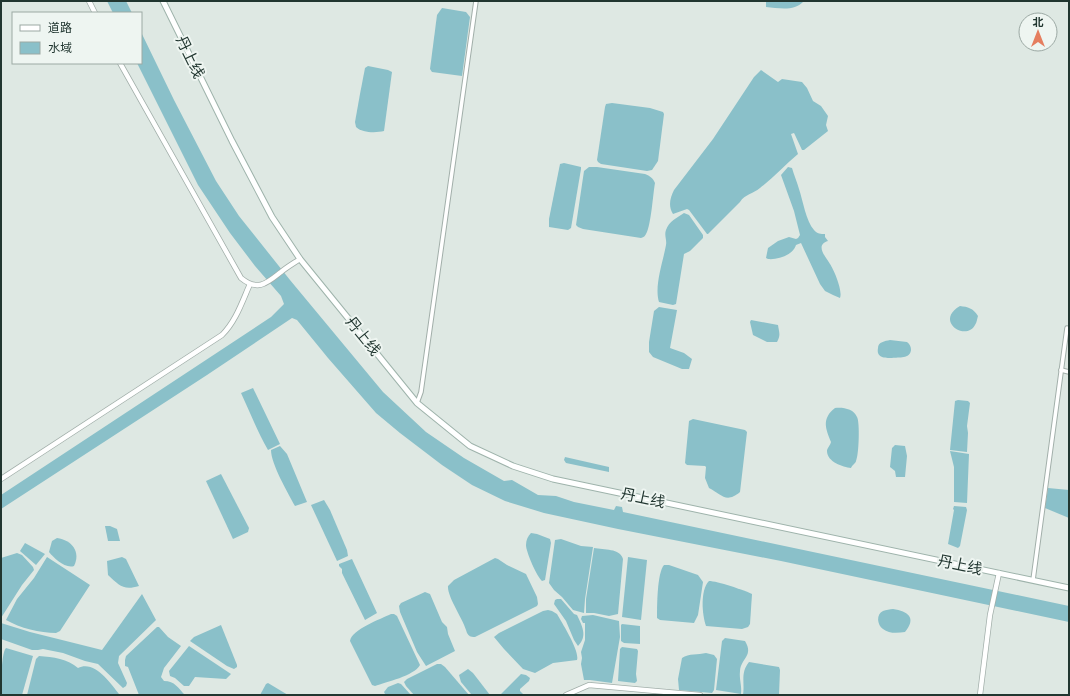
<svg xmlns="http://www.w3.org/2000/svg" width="1070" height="696" font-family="'PT Sans Narrow','Noto Sans SC',sans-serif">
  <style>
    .water { fill: #8ac0c9 }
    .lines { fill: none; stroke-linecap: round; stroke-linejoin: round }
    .minor-casing { stroke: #a2afaa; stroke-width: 5.5 }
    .tertiary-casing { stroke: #a2afaa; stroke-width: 6 }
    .secondary-casing { stroke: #9eb3ab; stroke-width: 7 }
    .minor { stroke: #fff; stroke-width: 3.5 }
    .tertiary { stroke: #fff; stroke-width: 4.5 }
    .secondary { stroke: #fff; stroke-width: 5 }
    .labels { text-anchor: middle; stroke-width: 4; stroke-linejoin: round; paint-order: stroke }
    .street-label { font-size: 15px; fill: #213630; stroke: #eef5f1 }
  </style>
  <rect width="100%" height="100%" fill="#dee8e3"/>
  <g class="water">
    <path d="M107 1H126L132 13H113Z"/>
    <path d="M766 1H804C794 12 779 8 766 7Z"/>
    <path d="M442 8 466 12 470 17 462 76 432 72 430 69 437 15Z"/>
    <path d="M141 32 174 100 216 181 239 216 290 280 383 392 426 432 464 458 504 481 512 480 538 495 556 496 574 502 614 510 616 506 622 507 623 512 1069 606V622L781 561 618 529 544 513 505 501 472 485 442 465 400 433 376 413 328 358 297 320 292 318 207 375 1 509V495L271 317 284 304 281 296 255 266 230 233 198 185 137 63H141Z"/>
    <path d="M368 66 388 70 392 72 384 131C376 133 362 133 356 127L355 122 360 94 365 68Z"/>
    <path d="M761 70 778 82 782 79 802 82 807 88 813 101 821 106 828 116 826 125 828 131 804 150H802L795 135 794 133 791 134 798 154C785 165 773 178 760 188 753 194 745 194 740 202L708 234H707L689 210 687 209 673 214C668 206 670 198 674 190L713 139 754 77Z"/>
    <path d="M612 103 650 108 663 112 664 114 658 161 652 170 647 171 601 164 598 162 597 160 605 107 606 104Z"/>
    <path d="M564 163 581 167V169L571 228 568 230 549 227V219L560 164Z"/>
    <path d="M589 167H597L645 174C650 176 653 178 655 183 653 194 651 226 646 234 645 236 644 237 641 238L583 229 578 227 576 225 584 171Z"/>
    <path d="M788 167 792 168C794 175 797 182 799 189 803 201 806 221 814 230 817 234 821 234 825 234V237L828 241C815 245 825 256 830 264 834 270 843 291 840 298L833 295 825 291 820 284 801 243 796 245C793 255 778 260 768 259L766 258 768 248 778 241 789 237 796 239 798 238 800 235 794 211 781 175Z"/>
    <path d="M684 213 689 215 703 235V238L690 251 684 254 676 304 673 305 659 302C654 286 663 262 666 245 667 240 664 235 666 230 669 221 677 218 684 213Z"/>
    <path d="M960 306C968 307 973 308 978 316 977 319 977 322 975 325 966 342 934 321 960 306Z"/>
    <path d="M659 307 677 310 670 348 684 353 692 359 689 369H682L653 357 649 352V342L654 311Z"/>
    <path d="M751 320 778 325C779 332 781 335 777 342H767L753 335 750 322Z"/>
    <path d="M890 340 907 342C910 344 911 347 911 350 910 359 899 357 892 358 885 358 876 358 878 348 878 342 885 341 890 340Z"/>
    <path d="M253 388 280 444 268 450C257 431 250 412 241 393Z"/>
    <path d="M958 400 968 401 970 403 967 426 968 433 967 452 950 450 955 401Z"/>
    <path d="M835 408C843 407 854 409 857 417 860 422 859 455 856 461 856 463 852 465 851 468 843 467 827 462 827 451 827 448 830 446 831 442 826 429 821 419 835 408Z"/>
    <path d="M693 419 745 430 747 432 740 492C726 504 721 494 709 488L705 478 706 467 705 466 687 465 685 463 689 421Z"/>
    <path d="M895 445 905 446 907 456 905 477H896L895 471 890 467 892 448Z"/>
    <path d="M280 446 287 454 307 502 295 506C288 493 271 464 271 450Z"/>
    <path d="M950 451 969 454 967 503 954 502V467Z"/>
    <path d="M565 457 609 467V472L566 463 564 460Z"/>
    <path d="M221 474 249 528 248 532 233 539 206 481Z"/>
    <path d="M1048 488 1069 490V518L1045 508Z"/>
    <path d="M324 500 330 510 347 550 348 556 337 561 311 505Z"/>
    <path d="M954 506 966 507 967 510 960 546 958 548 948 544 954 510 953 509Z"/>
    <path d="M105 526H110L117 529 120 541H108Z"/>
    <path d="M531 533 537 534 550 539 551 543 545 580 542 581C537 577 526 552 526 545 526 540 528 536 531 533Z"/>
    <path d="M57 538C72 540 81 552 74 566 65 569 54 558 49 552L52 541Z"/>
    <path d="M561 539 581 546 593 547 585 599 584 613 573 610 562 597 554 590 549 583 555 540Z"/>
    <path d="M25 543 45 554 36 565 20 551Z"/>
    <path d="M594 548C604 550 620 548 623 559L618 614 609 616 594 613H586V599Z"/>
    <path d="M17 553 22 555 33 567 34 570 22 585 1 618V558Z"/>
    <path d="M47 557 90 585 60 631 56 633C40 633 20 628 6 620L17 599 34 578Z"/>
    <path d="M122 557 126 559 139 586C123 591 119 585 108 575L107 561Z"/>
    <path d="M628 557 647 560 641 620 622 617Z"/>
    <path d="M495 558 498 559 507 565 526 574 537 597 538 604 537 606 475 637C470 637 469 636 467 633 464 620 447 597 448 586L454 580Z"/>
    <path d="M352 559 377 613 365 620 342 573V569L339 566V564Z"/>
    <path d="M664 565H669L698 575 703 582 698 615 694 623 660 620 657 618C657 607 657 573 664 565Z"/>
    <path d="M709 581C717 581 744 590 752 594L750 624 748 627 742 629 706 626C702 615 700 590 709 581Z"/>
    <path d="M425 592 430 594 442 622 447 627 448 634 455 651 426 666 417 652 400 612 399 606 401 603Z"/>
    <path d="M142 594 156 620 119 656 118 663 127 683 126 686 123 688 98 664 85 661 63 653 43 649 38 650H32L1 639V623L30 632 102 650Z"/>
    <path d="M557 599H561L574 614 577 615C582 626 588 636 578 646L574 640 566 621 554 604 555 600Z"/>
    <path d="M893 609C908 611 917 618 905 632 898 633 889 634 883 629 877 625 876 614 883 611 886 610 890 609 893 609Z"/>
    <path d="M548 610 552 611 557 614C562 623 580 651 577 660L553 663 535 673 523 669 504 649 494 637 499 633 543 611Z"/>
    <path d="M391 614H394L397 616 420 665C414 676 386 682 375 686L372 685 350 641C352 629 381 619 391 614Z"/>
    <path d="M593 615 619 621 620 637 612 683 590 680H584L581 664 582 658 581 652 585 640V623H583L581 619 582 616Z"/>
    <path d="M622 624 640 626V644L624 643 621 641V625Z"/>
    <path d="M221 625 237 665V667L234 669 227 666 190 641 194 637Z"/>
    <path d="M157 627H159L168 637 181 646 164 668 161 677 164 681C175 681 178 688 185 695H139L128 667 125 666V660L126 656Z"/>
    <path d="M725 638 745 641C754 656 741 658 740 671 739 679 742 686 741 694L716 690 722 641Z"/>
    <path d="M189 646 231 674 226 679 195 677 189 686H184L175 678 170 676 169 671Z"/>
    <path d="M622 647 637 649 638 651 636 674 637 681 635 683 618 681 620 649Z"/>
    <path d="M6 648 33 656 22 695H1C1 686 1 653 6 648Z"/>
    <path d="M706 653 714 655 717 659 714 690 712 693 679 690 678 679 682 658C689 653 698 655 706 653Z"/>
    <path d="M39 656C53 657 68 659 78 668 95 660 110 683 119 694L27 695 36 659Z"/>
    <path d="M749 662 779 667 780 670 779 695H743C745 683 740 673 749 662Z"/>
    <path d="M437 664H441L445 667 469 695H414L406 686 404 682 407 679Z"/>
    <path d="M468 669 473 673 490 695 471 694 461 682 459 675Z"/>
    <path d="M521 674 526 675 530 678 529 681 520 689V691L524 695H500Z"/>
    <path d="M268 683 288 695H260L266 684Z"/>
    <path d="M398 683 401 684 411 695 385 694 384 692 388 687Z"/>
  </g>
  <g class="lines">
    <g class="minor-casing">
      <g id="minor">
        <path d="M1061 370 1069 372"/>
        <path d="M417 403 421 392 476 1"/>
        <path d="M1033 580 1067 328"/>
      </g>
    </g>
    <g class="tertiary-casing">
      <g id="tertiary">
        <path d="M89 1 95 13"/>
        <path d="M120 63 241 278C258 292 267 283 281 272 287 267 294 263 300 259"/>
        <path d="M1 479 222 335C236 321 242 302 250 284"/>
        <path d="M566 695 589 685 700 695"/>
        <path d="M980 695 990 615 999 573"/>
      </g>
    </g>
    <g class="secondary-casing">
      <path id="secondary" d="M163 1 232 141 272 217 300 259 417 403 470 446 513 466 553 479 1069 588"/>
    </g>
    <use href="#minor" class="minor"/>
    <use href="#tertiary" class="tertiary"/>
    <use href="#secondary" class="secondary"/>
  </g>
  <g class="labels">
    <g class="street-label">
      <text transform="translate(190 57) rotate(64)" y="5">丹上线</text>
      <text transform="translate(363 336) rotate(51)" y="5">丹上线</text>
      <text transform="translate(643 498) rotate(12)" y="5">丹上线</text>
      <text transform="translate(960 565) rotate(12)" y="5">丹上线</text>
    </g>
  </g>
  <rect width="1070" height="696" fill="none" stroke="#213630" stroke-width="4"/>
  <rect x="12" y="12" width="130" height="52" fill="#eef5f1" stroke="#9ca9a4"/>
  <rect x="20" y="25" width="20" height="6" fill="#ffffff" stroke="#9ca9a4"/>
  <text x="48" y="32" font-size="12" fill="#213630">道路</text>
  <rect x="20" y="42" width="20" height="12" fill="#8ac0c9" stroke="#9ca9a4"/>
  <text x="48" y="52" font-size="12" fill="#213630">水域</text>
  <g transform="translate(1038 32)"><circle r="19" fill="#eef5f1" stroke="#9ca9a4"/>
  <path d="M0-3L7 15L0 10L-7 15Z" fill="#e57e5f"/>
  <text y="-6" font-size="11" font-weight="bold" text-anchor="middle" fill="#213630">北</text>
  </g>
</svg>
